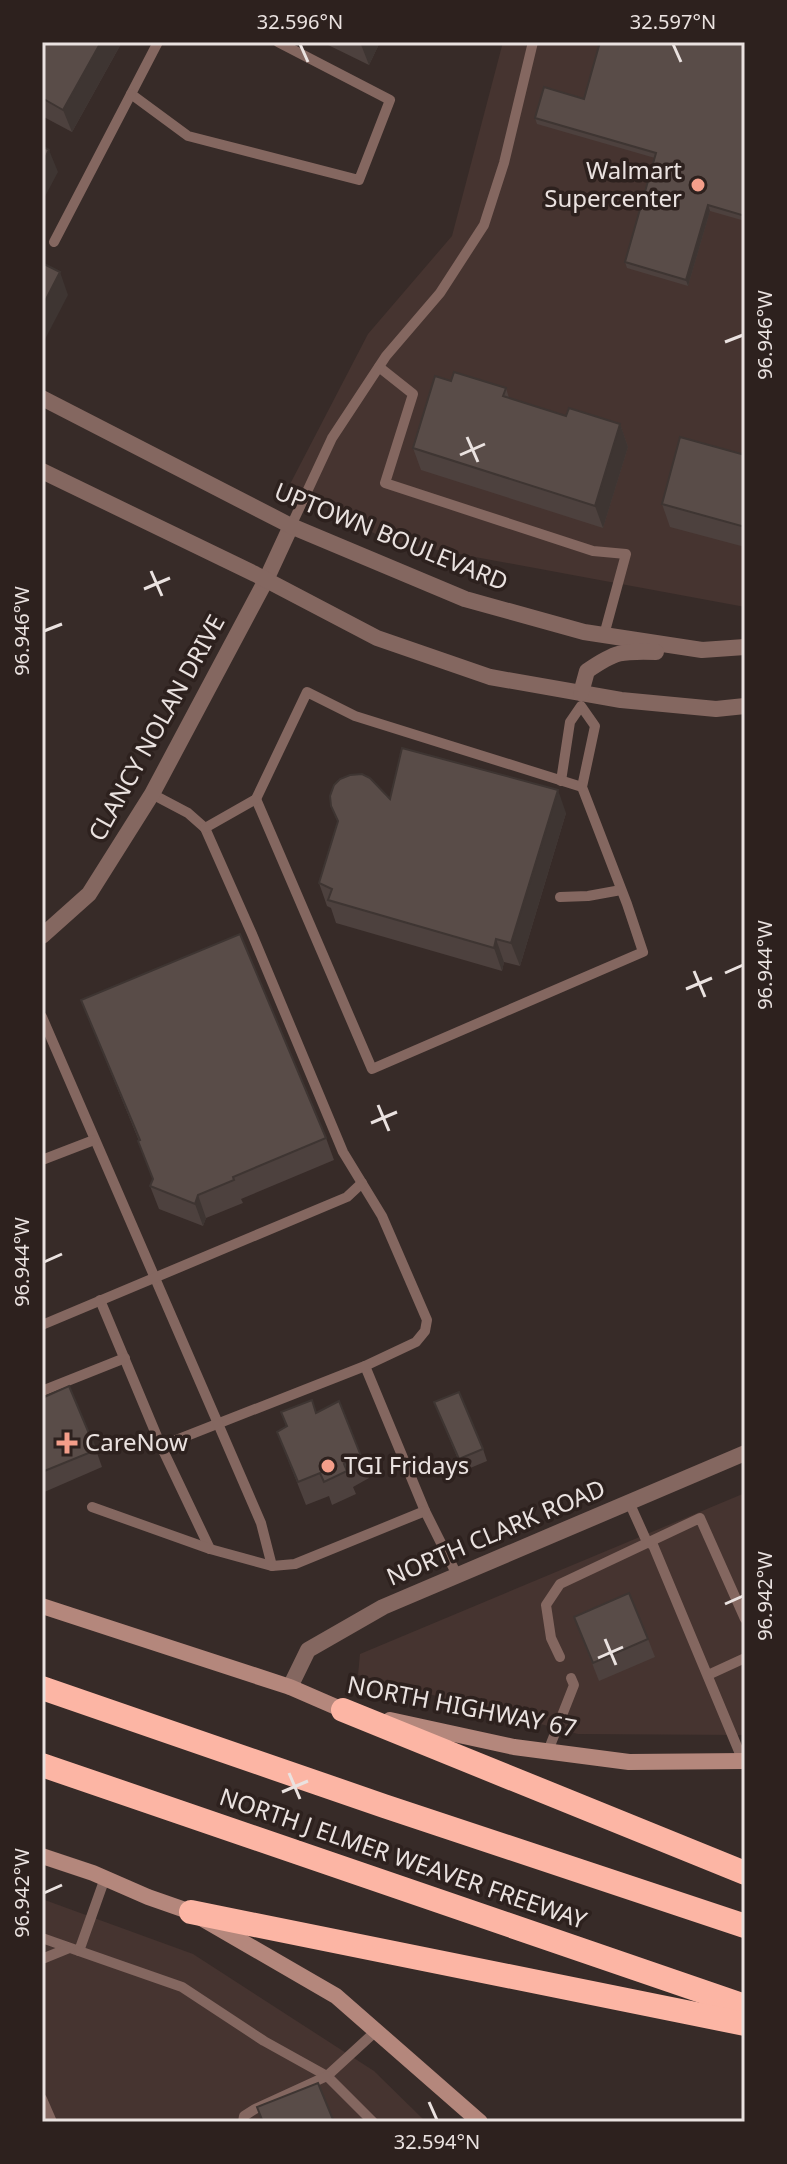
<svg xmlns="http://www.w3.org/2000/svg" width="787" height="2164" font-family="'Noto Sans',sans-serif">
  <style>
    .built { fill: #463430 }
    .lines { fill: none; stroke-linecap: round; stroke-linejoin: round }
    .service { stroke: #846760; stroke-width: 10 }
    .minor { stroke: #846760; stroke-width: 16 }
    .tertiary { stroke: #846760; stroke-width: 16 }
    .secondary { stroke: #b4877c; stroke-width: 16 }
    .motorway { stroke: #fcb5a4; stroke-width: 24 }
    .wall { fill: #4d413e }
    .shaded-wall { fill: #3e3532 }
    .building { fill: #594c48; stroke: #3e3532; stroke-width: 2 }
    .ticks { fill: none; stroke: #eae2e0; stroke-width: 3 }
    .poi-dot { fill: #f49e8a; stroke: #2d211e; stroke-width: 3 }
    .labels { text-anchor: middle; stroke-width: 7; stroke-linejoin: round; paint-order: stroke }
    .poi-label { font-size: 24px; fill: #eae2e0; stroke: #2d211e; text-anchor: start }
    .street-label { font-size: 24px; fill: #eae2e0; stroke: #2d211e }
    .neatline { fill: none; stroke: #eae2e0; stroke-width: 3 }
    .ticks-label { font-size: 20px; text-anchor: middle; fill: #eae2e0 }
  </style>
  <rect width="100%" height="100%" fill="#372b28"/>
  <g class="built">
    <path d="M503 42H745V607L389 541 288 488 368 334 452 236Z"/>
    <path d="M745 1493V1735L578 1734 358 1675 360 1654Z"/>
    <path d="M42 1899 193 1954 374 2071 426 2122H42Z"/>
  </g>
  <g class="lines">
    <g class="service">
      <path d="M158 42 131 94 188 136 359 180 390 100 278 42"/>
      <path d="M54 242 131 94"/>
      <path d="M379 367 413 394 385 483 593 551 626 554 604 635"/>
      <path d="M291 526 332 438 386 356 440 293 484 225 504 163 533 42"/>
      <path d="M152 794 188 813 205 828 252 934 343 1152 382 1216 427 1320 425 1331 416 1342 365 1366 161 1446"/>
      <path d="M256 799 372 1069 643 952 627 904 582 787 595 726 581 706 570 722 561 781"/>
      <path d="M205 828 256 799 307 692 355 716 582 787"/>
      <path d="M560 897 588 896 621 890"/>
      <path d="M42 1017 261 1523 272 1566"/>
      <path d="M42 1160 94 1140"/>
      <path d="M100 1300 161 1446 210 1549"/>
      <path d="M42 1325 347 1197 362 1183"/>
      <path d="M365 1366 425 1511 457 1575"/>
      <path d="M42 1391 125 1358"/>
      <path d="M629 1502 647 1542 653 1545 743 1761"/>
      <path d="M92 1507 210 1549 272 1566 295 1564 425 1511"/>
      <path d="M560 1657 551 1638 546 1605 560 1584 700 1518 745 1619"/>
      <path d="M708 1675 745 1658"/>
      <path d="M548 1751 574 1685 571 1678"/>
      <path d="M42 1938 79 1951 105 1878"/>
      <path d="M79 1951 182 1987 264 2041 327 2076 376 2031"/>
      <path d="M42 1959 69 1948"/>
      <path d="M42 2099 52 2122"/>
      <path d="M243 2122 244 2116 255 2109 327 2076 373 2122"/>
    </g>
    <path class="minor" d="M42 936 89 894 152 794 266 580 291 526"/>
    <g class="tertiary">
      <path d="M42 398 291 526 465 599 584 632 702 650 745 647"/>
      <path d="M42 471 255 574 377 638 490 677 621 700 716 709 745 706"/>
      <path d="M581 693 587 671C616 651 621 651 656 652"/>
      <path d="M290 1687 308 1650 383 1607 745 1453"/>
    </g>
    <g class="secondary">
      <path d="M42 1606 290 1687 343 1710 352 1712"/>
      <path d="M390 1720 514 1747 629 1762 745 1761"/>
      <path d="M42 1856 93 1873 148 1897 191 1912 336 1996 480 2122"/>
    </g>
    <g class="motorway">
      <path d="M42 1688 384 1806 745 1926"/>
      <path d="M343 1710 745 1873"/>
      <path d="M42 1765 745 2006"/>
      <path d="M191 1912 745 2024"/>
    </g>
  </g>
  <g class="wall">
    <path d="M42 42H122L72 132 42 116Z"/>
    <path d="M322 42H380L369 65Z"/>
    <path d="M745 42V221L710 211 688 286 627 268 625 262 655 158 537 124 535 118 584 99Z"/>
    <path d="M451 381 506 388 509 398 566 416 620 424 628 447 603 528 421 470 413 448Z"/>
    <path d="M745 455V547L670 527 662 504Z"/>
    <path d="M390 799 566 813 520 966 504 962 502 971 336 923 331 908 327 906 319 883 338 823 331 806Z"/>
    <path d="M81 1000 326 1138 334 1160 241 1199 243 1203 206 1218 203 1226 159 1209 150 1186 153 1180 138 1141H139Z"/>
    <path d="M42 1398 96 1450 102 1467 42 1493Z"/>
    <path d="M434 1402 483 1449 487 1461 463 1471Z"/>
    <path d="M281 1412 316 1413 361 1456 369 1478 353 1487 356 1494 332 1505 329 1496 306 1505 277 1432 286 1426Z"/>
    <path d="M574 1617 648 1639 655 1657 599 1681Z"/>
  </g>
  <g class="shaded-wall">
    <path d="M101 42H122L72 132 63 110Z"/>
    <path d="M360 42H380L369 65Z"/>
    <path d="M49 150 58 172 42 202V164Z"/>
    <path d="M708 205 710 211 688 286 686 280Z"/>
    <path d="M60 272 68 295 42 345V307Z"/>
    <path d="M620 424 628 447 603 528 595 506Z"/>
    <path d="M558 790 566 813 520 966 511 943Z"/>
    <path d="M496 939 504 962 502 971 494 948Z"/>
    <path d="M198 1195 206 1218 203 1226 195 1204Z"/>
  </g>
  <g class="building">
    <path d="M42 42H101L63 110 42 98Z"/>
    <path d="M600 42H745V216L708 205 686 280 625 262 656 153 535 118 544 87 584 99Z"/>
    <path d="M42 146 49 150 42 164Z"/>
    <path d="M42 263 60 272 42 307Z"/>
    <path d="M454 372 506 388 503 396 566 416 569 408 620 424 595 506 413 448 435 376 451 381Z"/>
    <path d="M680 437 745 455V527L662 504Z"/>
    <path d="M402 748 558 790 511 943 496 939 494 948 328 900 332 889 319 883 338 821 331 806 330 796 334 785 340 779 350 775 362 774 370 778 390 799Z"/>
    <path d="M240 934 326 1138 233 1177 234 1180 198 1195 195 1204 150 1186 153 1179 138 1141 140 1140 81 1000Z"/>
    <path d="M69 1386 96 1450 42 1472V1398Z"/>
    <path d="M459 1392 483 1449 459 1459 434 1402Z"/>
    <path d="M312 1400 316 1413 339 1401 361 1456 344 1464 347 1471 324 1482 320 1473 298 1482 277 1432 287 1426 281 1412Z"/>
    <path d="M629 1593 648 1639 593 1663 574 1617Z"/>
    <path d="M318 2083 334 2122H263L257 2107Z"/>
  </g>
  <path class="ticks" d="M300 44 308 62M673 44 681 62M725 342 743 335M467 437 478 462M460 455 485 444M151 571 162 596M144 589 170 578M44 631 62 624M694 971 705 997M725 973 743 965M686 989 712 978M378 1105 389 1131M371 1123 397 1112M44 1262 62 1254M725 1604 743 1596M605 1639 616 1665M598 1658 623 1647M289 1773 300 1799M282 1792 308 1781M44 1893 62 1885M429 2102 437 2120"/>
  <g class="poi-dot">
    <circle cx="698" cy="185" r="8"/>
    <path d="M63 1431h8v8h8v8h-8v8h-8v-8h-8v-8h8z"/>
    <circle cx="328" cy="1466" r="8"/>
  </g>
  <g class="labels">
    <g class="poi-label">
      <text x="682" y="179" text-anchor="end">Walmart<tspan x="682" dy="28">Supercenter</tspan></text>
      <text x="85" y="1451">CareNow</text>
      <text x="344" y="1474">TGI Fridays</text>
    </g>
    <g class="street-label">
      <text transform="translate(391 537) rotate(22)" y="8">UPTOWN BOULEVARD</text>
      <text transform="translate(157 728) rotate(-61)" y="8">CLANCY NOLAN DRIVE</text>
      <text transform="translate(496 1533) rotate(-23)" y="8">NORTH CLARK ROAD</text>
      <text transform="translate(462 1707) rotate(11)" y="8">NORTH HIGHWAY 67</text>
      <text transform="translate(403 1859) rotate(19)" y="8">NORTH J ELMER WEAVER FREEWAY</text>
    </g>
  </g>
  <rect width="787" height="2164" fill="none" stroke="#2d211e" stroke-width="88"/>
  <rect x="44" y="44" width="699" height="2076" class="neatline"/>
  <g class="ticks-label">
    <text x="300" y="29">32.596°N</text>
    <text x="673" y="29">32.597°N</text>
    <text transform="translate(765 335) rotate(-90)" y="7">96.946°W</text>
    <text transform="translate(22 631) rotate(-90)" y="7">96.946°W</text>
    <text transform="translate(765 965) rotate(-90)" y="7">96.944°W</text>
    <text transform="translate(22 1262) rotate(-90)" y="7">96.944°W</text>
    <text transform="translate(765 1596) rotate(-90)" y="7">96.942°W</text>
    <text transform="translate(22 1893) rotate(-90)" y="7">96.942°W</text>
    <text x="437" y="2149">32.594°N</text>
  </g>
</svg>
